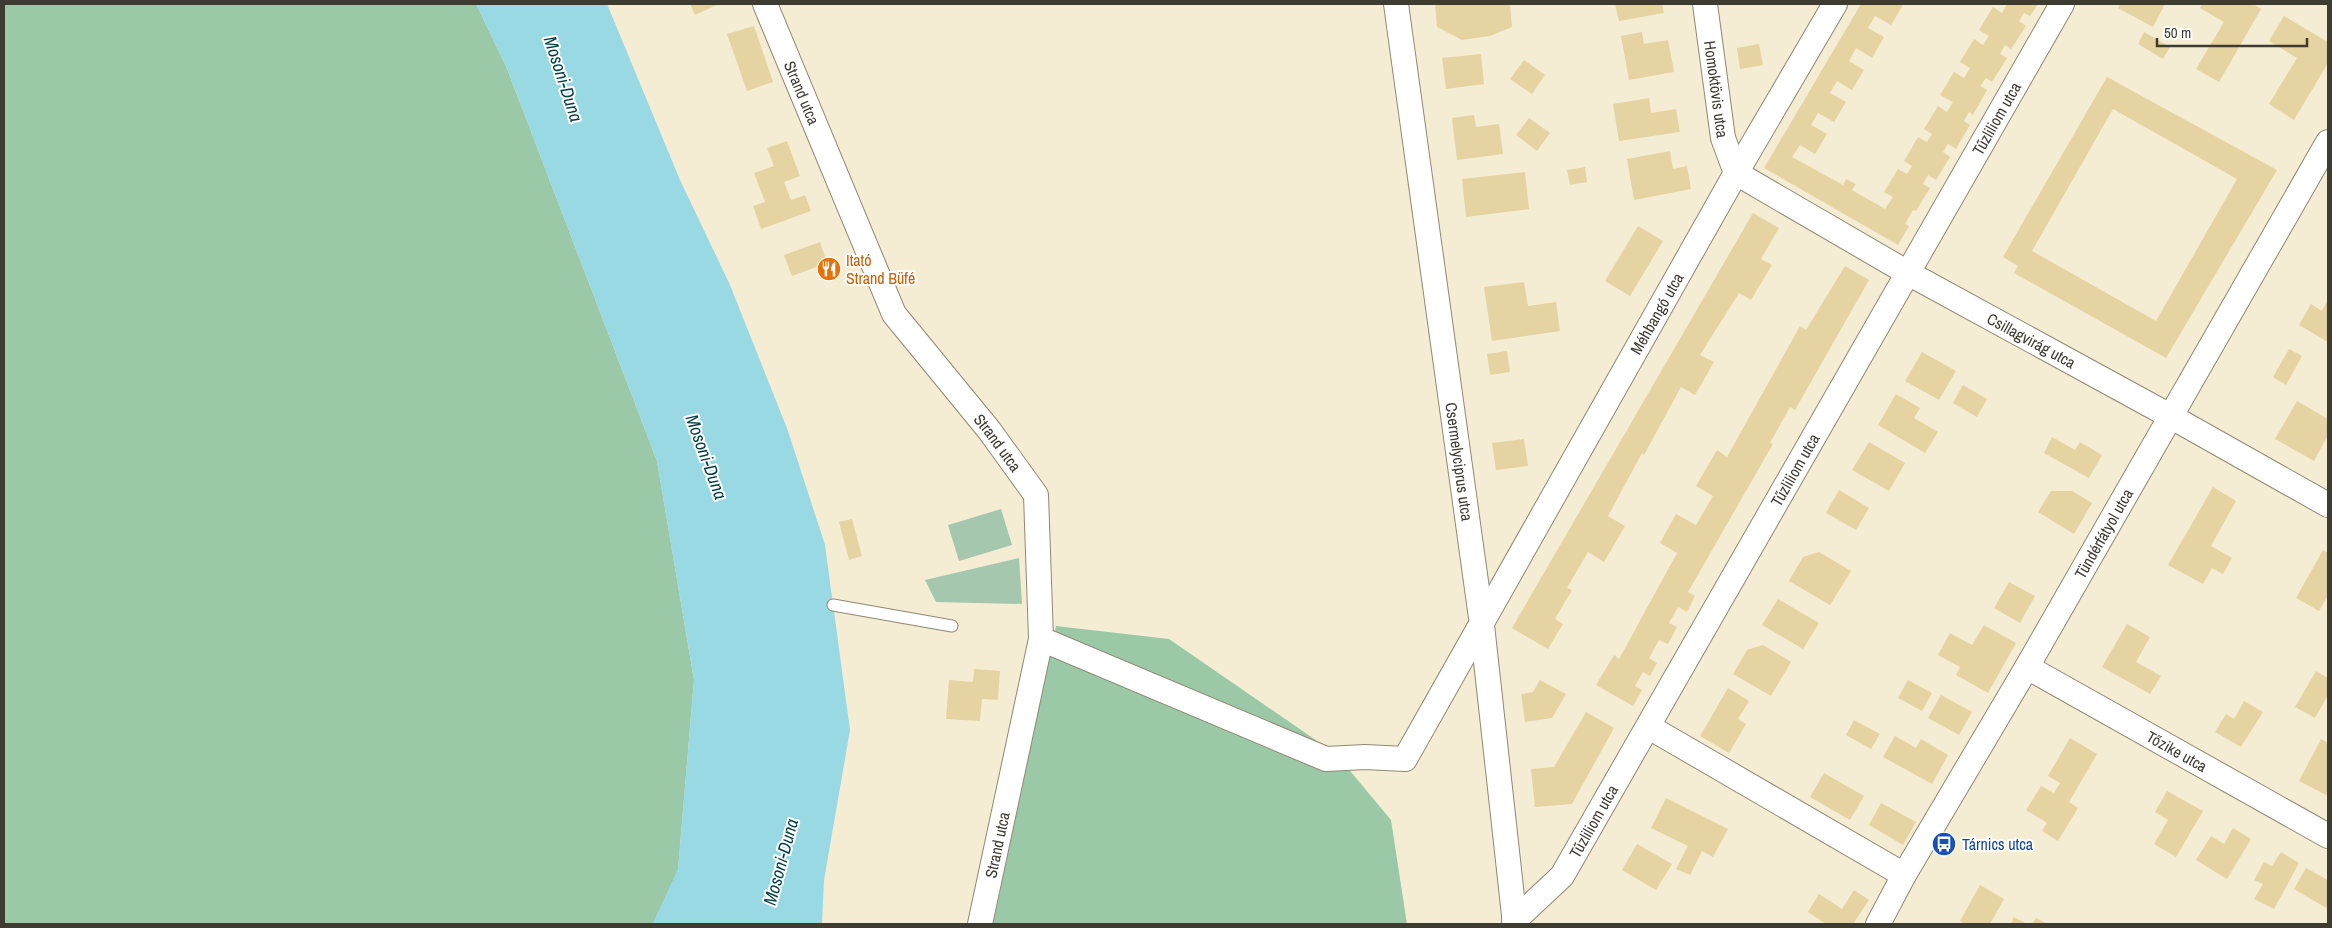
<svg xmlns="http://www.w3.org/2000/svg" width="2332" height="928" font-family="'Archivo Narrow',sans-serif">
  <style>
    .green { fill: #a5c7ae }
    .forest { fill: #9bc9a8 }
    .water { fill: #98d9e4 }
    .building { fill: #e6d3a2; fill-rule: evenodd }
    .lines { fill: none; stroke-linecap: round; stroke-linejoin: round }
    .service-casing { stroke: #908872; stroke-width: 13 }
    .minor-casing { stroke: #908872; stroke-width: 26 }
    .service { stroke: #fff; stroke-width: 11 }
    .minor { stroke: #fff; stroke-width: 24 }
    .labels { text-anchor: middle; stroke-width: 4; stroke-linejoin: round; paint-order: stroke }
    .street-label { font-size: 16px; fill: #3e3b31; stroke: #fff }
    .food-label { font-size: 16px; fill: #c56008; stroke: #fff; text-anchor: start }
    .transit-label { font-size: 16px; fill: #164399; stroke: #fff; text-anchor: start }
    .water-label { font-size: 18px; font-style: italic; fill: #003d45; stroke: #fff }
  </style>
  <rect width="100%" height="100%" fill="#f5ecd4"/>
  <g class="green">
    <path d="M1001 509 1012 545 959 561 948 525Z"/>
    <path d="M1019 558 1022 604 936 602 925 580Z"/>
  </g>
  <g class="forest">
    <path d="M4 4H476L506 66 657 461 694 680 678 870 653 924H4Z"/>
    <path d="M1056 626 1169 639 1336 754 1391 820 1407 924H993Z"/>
  </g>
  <path class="water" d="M476 4H607L680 180 730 285 788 431 825 545 850 730 824 880 822 924H653L678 869 694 680 657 461 506 66Z"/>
  <g class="building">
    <path d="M690 4H719L695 15Z"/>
    <path d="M1435 4H1510L1512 27 1490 36 1462 40 1437 27Z"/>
    <path d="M1615 4H1662L1664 13 1619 21Z"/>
    <path d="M1861 4 1903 5 1891 25 1875 16 1868 28 1884 37 1872 58 1856 48 1849 61 1864 70 1852 90 1837 81 1830 93 1846 102 1834 122 1818 113 1811 125 1827 134 1815 154 1800 145 1792 157 1843 185 1846 179 1856 184 1852 190 1885 209 1893 197 1884 192 1898 169 1907 174 1912 166 1904 161 1918 137 1927 142 1932 134 1924 129 1938 106 1947 112 1953 102 1940 95 1954 72 1964 78 1970 68 1960 62 1974 39 1983 45 1989 36 1979 30 1993 7 2002 13 2007 4H2038L2030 16 2024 13 2019 21 2026 26 2011 49 2005 45 2000 54 2007 58 1992 82 1986 78 1980 86 1987 90 1973 115 1969 112 1964 121 1970 125 1956 149 1948 144 1943 152 1950 157 1936 180 1928 175 1923 184 1930 188 1916 211 1913 210 1905 224 1909 226 1898 245 1764 168Z"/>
    <path d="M2120 4H2165L2153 27 2118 8Z"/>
    <path d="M2202 4H2253L2261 9 2219 82 2196 69 2224 22 2200 8Z"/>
    <path d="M2284 16 2328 42V63L2294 120 2269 104 2297 58 2269 41Z"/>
    <path d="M754 26 773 82 747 91 727 34Z"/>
    <path d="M1642 32 1644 44 1668 40 1674 72 1629 80 1621 36Z"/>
    <path d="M2144 32 2170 47 2163 59 2138 44Z"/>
    <path d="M1759 44 1763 65 1740 69 1737 48Z"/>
    <path d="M1481 54 1484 84 1446 89 1442 58Z"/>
    <path d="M1524 60 1545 75 1532 94 1510 79Z"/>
    <path d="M2107 77 2277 170 2166 358 2014 273 2018 266 2003 257ZM2113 109 2237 179 2156 321 2032 251Z"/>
    <path d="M1649 98 1651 113 1676 109 1680 132 1619 141 1613 104Z"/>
    <path d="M1474 115 1476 127 1499 124 1503 154 1457 160 1452 118Z"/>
    <path d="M1529 118 1550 133 1537 151 1516 135Z"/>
    <path d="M787 141 800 176 784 182 791 200 805 195 811 211 761 229 753 206 765 202 754 173 774 166 767 148Z"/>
    <path d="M1670 151 1673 169 1687 166 1691 189 1634 200 1627 159Z"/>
    <path d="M1585 167 1587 182 1570 185 1567 170Z"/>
    <path d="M1525 172 1529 209 1466 217 1462 179Z"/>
    <path d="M1753 213 1779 228 1761 259 1772 265 1751 300 1739 293 1700 355 1714 362 1695 395 1681 387 1644 455 1642 453 1608 516 1625 526 1604 562 1588 552 1567 588 1572 590 1555 619 1563 624 1548 649 1512 628Z"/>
    <path d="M1638 226 1663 241 1630 296 1605 281Z"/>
    <path d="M820 242 827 263 792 276 784 255Z"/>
    <path d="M1845 266 1869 280 1795 410 1790 407 1770 443 1773 444 1688 592 1695 596 1687 612 1678 607 1669 623 1677 627 1668 644 1659 640 1649 658 1657 663 1650 676 1643 672 1635 686 1642 690 1633 706 1596 685 1614 655 1619 659 1677 553 1660 543 1676 514 1696 525 1713 496 1696 486 1717 450 1727 457 1800 326 1806 330Z"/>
    <path d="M1524 282 1528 306 1556 302 1560 331 1492 341 1484 287Z"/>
    <path d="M2328 299V342L2299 325 2311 304 2322 311Z"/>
    <path d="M2289 349 2302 356 2286 385 2273 377Z"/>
    <path d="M1507 351 1510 372 1490 375 1487 354Z"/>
    <path d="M1922 352 1956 371 1939 400 1905 381Z"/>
    <path d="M1963 385 1987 399 1977 417 1953 403Z"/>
    <path d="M1896 394 1920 408 1914 418 1938 432 1925 453 1878 425Z"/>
    <path d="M2297 401 2328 419V435L2314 461 2275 439Z"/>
    <path d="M2052 437 2075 450 2080 442 2102 455 2089 478 2044 453Z"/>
    <path d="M1524 439 1528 466 1496 470 1492 443Z"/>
    <path d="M1869 442 1905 463 1889 491 1852 470Z"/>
    <path d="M2213 487 2236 501 2211 546 2232 558 2223 574 2212 568 2203 584 2168 565Z"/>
    <path d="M1839 490 1869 508 1856 530 1826 513Z"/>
    <path d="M2051 491H2072L2092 503 2074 534 2038 512Z"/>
    <path d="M852 519 862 556 849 560 839 522Z"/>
    <path d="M2323 550 2328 553V595L2319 611 2296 598Z"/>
    <path d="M1819 552 1851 571 1830 605 1789 581 1803 557Z"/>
    <path d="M2009 582 2035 596 2020 623 1994 608Z"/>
    <path d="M1778 599 1819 623 1803 649 1762 625Z"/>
    <path d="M2127 624 2150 637 2136 662 2161 676 2150 694 2102 667Z"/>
    <path d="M1984 625 2016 643 1988 693 1956 675 1960 667 1938 655 1950 633 1972 645Z"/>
    <path d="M1763 645 1791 662 1771 696 1733 674 1747 650Z"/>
    <path d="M974 669 1000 671 998 700 982 699 980 721 946 719 949 680 973 682Z"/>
    <path d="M2316 671 2328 678V695L2315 718 2295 707Z"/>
    <path d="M1540 680 1566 694 1552 718 1525 722 1521 694 1533 692Z"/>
    <path d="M1908 680 1932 693 1922 711 1898 698Z"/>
    <path d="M1728 688 1749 701 1738 719 1746 724 1729 753 1700 736Z"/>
    <path d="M1941 695 1972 712 1959 735 1928 718Z"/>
    <path d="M2244 701 2263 712 2241 747 2215 732 2226 714 2234 719Z"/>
    <path d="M1586 712 1614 728 1572 804 1535 807 1531 769 1554 767Z"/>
    <path d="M1854 720 1880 734 1871 749 1846 735Z"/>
    <path d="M1895 736 1916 748 1921 739 1948 755 1932 784 1883 757Z"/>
    <path d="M2070 738 2097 754 2069 802 2078 808 2058 841 2042 831 2047 823 2026 810 2041 786 2054 793 2060 783 2048 776Z"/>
    <path d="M2321 739 2328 743V791L2326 795 2299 781Z"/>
    <path d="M1824 773 1864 796 1850 820 1810 797Z"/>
    <path d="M2167 791 2203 811 2176 857 2154 844 2168 820 2155 812Z"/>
    <path d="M1666 798 1728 829 1713 857 1702 851 1690 875 1676 869 1688 846 1651 828Z"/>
    <path d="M1881 803 1916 822 1903 845 1869 825Z"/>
    <path d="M2233 828 2251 839 2227 879 2196 860 2211 836 2224 844Z"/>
    <path d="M1637 844 1672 864 1656 890 1622 870Z"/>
    <path d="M2281 852 2299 863 2274 909 2254 899 2263 884 2254 880 2264 862 2272 866Z"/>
    <path d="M2306 868 2328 880V909L2294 889Z"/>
    <path d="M1980 885 2004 899 1990 924H1966L1960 921Z"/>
    <path d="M1854 890 1869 900 1853 924H1826L1808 912 1819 894 1842 909Z"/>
    <path d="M2014 917 2027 924H2011Z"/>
    <path d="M2036 918 2048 924H2032Z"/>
  </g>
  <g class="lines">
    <g class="service-casing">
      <path id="service" d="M833 605 952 626"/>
    </g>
    <g class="minor-casing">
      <g id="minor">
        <path id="s1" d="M765 4 894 314 989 430 1036 495 1041 639 980 924"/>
        <path id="s2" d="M1396 4 1482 625 1515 924"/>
        <path id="s3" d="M1705 4 1723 138 1736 173 1908 273 2170 416 2328 505"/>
        <path id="s4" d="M1041 639 1326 759 1365 757 1405 759 1736 173 1835 4"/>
        <path id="s5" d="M2027 667 2328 836"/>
        <path d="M1649 727 1904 875"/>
        <path id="s6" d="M1514 921 1562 876 2062 4"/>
        <path id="s7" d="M1878 924 1904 875 2027 667 2328 142"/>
      </g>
    </g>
    <use href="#service" class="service"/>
    <use href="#minor" class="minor"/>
  </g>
  <defs>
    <g id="restaurant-disc" transform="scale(1.25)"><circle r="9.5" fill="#e8710a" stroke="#fff"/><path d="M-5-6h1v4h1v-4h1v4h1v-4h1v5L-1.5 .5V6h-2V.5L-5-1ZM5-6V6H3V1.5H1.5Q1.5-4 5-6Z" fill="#fff"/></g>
    <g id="bus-disc" transform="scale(1.25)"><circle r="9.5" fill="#1a4fb4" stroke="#fff"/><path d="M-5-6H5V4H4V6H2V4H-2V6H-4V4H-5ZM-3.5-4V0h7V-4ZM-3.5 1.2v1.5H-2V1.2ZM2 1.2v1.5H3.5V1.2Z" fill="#fff"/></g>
  </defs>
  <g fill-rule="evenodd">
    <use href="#restaurant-disc" x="829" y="269"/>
    <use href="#bus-disc" x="1944" y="844"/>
  </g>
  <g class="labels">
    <g class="street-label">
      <text dy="6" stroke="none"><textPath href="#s3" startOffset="86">Homoktövis utca</textPath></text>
      <text dy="6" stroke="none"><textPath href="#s1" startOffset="96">Strand utca</textPath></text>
      <text dy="6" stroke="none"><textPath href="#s6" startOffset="939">Tűzliliom utca</textPath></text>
      <text dy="6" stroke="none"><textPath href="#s4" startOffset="900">Méhbangó utca</textPath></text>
      <text dy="6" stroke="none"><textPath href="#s3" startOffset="512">Csillagvirág utca</textPath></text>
      <text dy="6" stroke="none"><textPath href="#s1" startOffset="501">Strand utca</textPath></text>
      <text dy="6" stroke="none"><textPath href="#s2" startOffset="462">Csermelyciprus utca</textPath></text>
      <text dy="6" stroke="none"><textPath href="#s6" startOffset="534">Tűzliliom utca</textPath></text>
      <text dy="6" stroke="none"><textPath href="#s7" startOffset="451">Tündérfátyol utca</textPath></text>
      <text dy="6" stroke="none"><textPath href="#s5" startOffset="172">Tőzike utca</textPath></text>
      <text dy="6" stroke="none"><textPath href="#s6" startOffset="129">Tűzliliom utca</textPath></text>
      <text transform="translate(997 845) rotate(-78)" y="6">Strand utca</text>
    </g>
    <g class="food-label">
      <text x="846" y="266">Itató<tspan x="846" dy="18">Strand Büfé</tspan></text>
    </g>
    <g class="transit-label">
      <text x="1962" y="850">Tárnics utca</text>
    </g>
    <g class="water-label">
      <text transform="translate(563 79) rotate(72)" y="6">Mosoni-Duna</text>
      <text transform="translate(706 457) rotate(70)" y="6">Mosoni-Duna</text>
      <text transform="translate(781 862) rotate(-75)" y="6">Mosoni-Duna</text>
    </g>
  </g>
  <rect width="2332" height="928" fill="none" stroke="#3e3b31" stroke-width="10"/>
  <path d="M2157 38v8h150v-8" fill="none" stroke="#3e3b31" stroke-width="2.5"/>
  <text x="2164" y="38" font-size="15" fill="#3e3b31" stroke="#ffffff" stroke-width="4" paint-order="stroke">50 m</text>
</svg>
